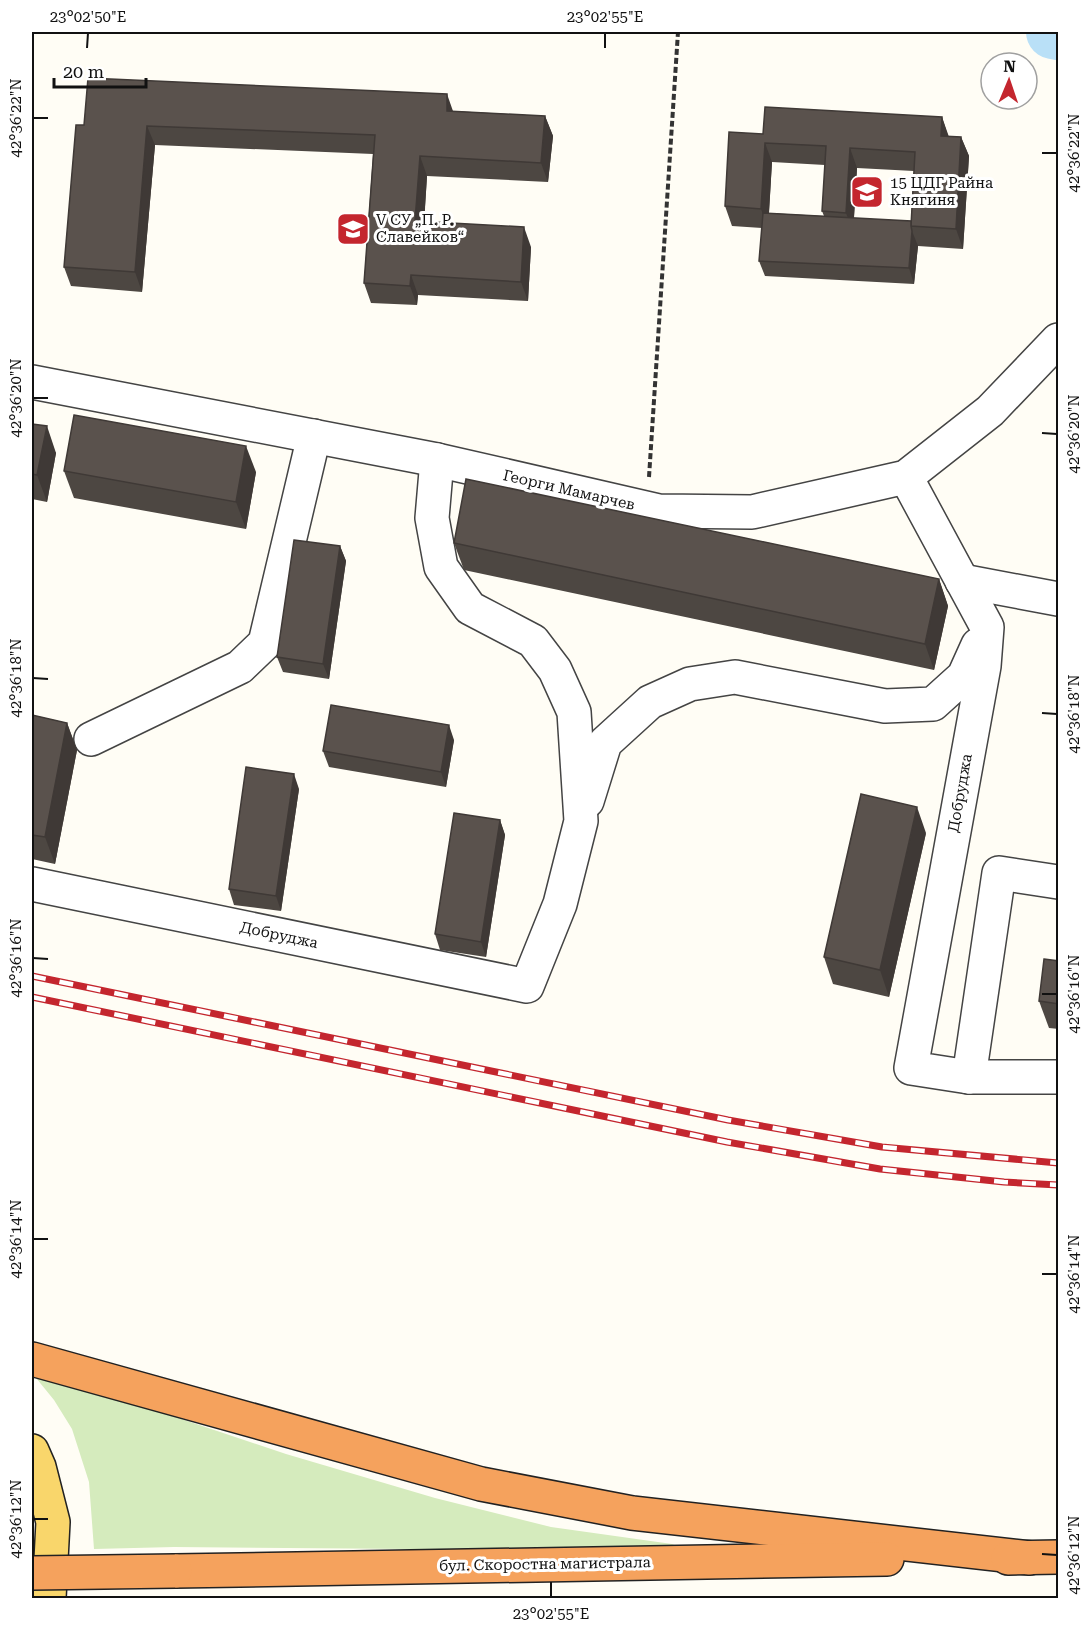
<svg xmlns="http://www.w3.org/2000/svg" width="1090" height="1630" font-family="'Roboto Serif',serif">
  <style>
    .green { fill: #d5ebbd }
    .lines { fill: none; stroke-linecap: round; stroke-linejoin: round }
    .river { stroke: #b9e0f7; stroke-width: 54 }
    .minor-casing { stroke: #444; stroke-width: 36 }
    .major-casing { stroke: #222; stroke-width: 36 }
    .highway-casing { stroke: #222; stroke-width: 36 }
    .path { stroke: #333; stroke-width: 4; stroke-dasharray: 6 3; stroke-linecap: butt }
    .minor { stroke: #fff; stroke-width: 33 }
    .major { stroke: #f9d66b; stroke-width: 33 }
    .highway { stroke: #f5a25d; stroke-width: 33 }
    .rail-casing { stroke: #c4262e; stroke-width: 7 }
    .rail { stroke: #fff; stroke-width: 4.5; stroke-dasharray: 14; stroke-linecap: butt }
    .highway-bridge-casing { stroke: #222; stroke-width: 36; stroke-linecap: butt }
    .highway-bridge { stroke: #f5a25d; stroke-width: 33 }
    .wall { fill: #4d4742; fill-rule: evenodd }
    .shaded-wall { fill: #3f3936 }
    .building { fill: #5a524d; stroke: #3f3936; stroke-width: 1.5 }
    .ticks { fill: none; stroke: #111; stroke-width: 2 }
    .labels { text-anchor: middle; stroke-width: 6; stroke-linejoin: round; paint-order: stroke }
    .poi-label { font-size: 15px; fill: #111; stroke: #fff; text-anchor: start }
    .street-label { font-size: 15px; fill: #111; stroke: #fff }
    .neatline { fill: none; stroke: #111; stroke-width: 2 }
    .ticks-label { font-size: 15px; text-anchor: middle; fill: #111 }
  </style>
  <rect width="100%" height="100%" fill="#fffdf5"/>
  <path class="green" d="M32 1369 286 1454 435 1498 551 1527 672 1544 682 1548 675 1551 174 1547 94 1549 89 1482 72 1429 54 1400 32 1373Z"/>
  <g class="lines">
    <path class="river" d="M1053 32 1058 33"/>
    <g class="minor-casing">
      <g id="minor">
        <path d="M32 382 437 460 659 511 752 512 906 477 990 411 1058 340"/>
        <path d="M906 477 987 627 984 666 911 1068 969 1077H1058"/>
        <path d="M962 581 1058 599"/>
        <path d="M91 739 240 667 265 643 314 436"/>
        <path d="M587 801 605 743 650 702 690 684 735 677 885 706 933 704 964 676 978 645"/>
        <path d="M32 884 527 986 560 904 581 821 574 712 555 670 533 641 470 608 441 567 432 518 437 460"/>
        <path d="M969 1077 999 873 1058 882"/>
      </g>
    </g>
    <g class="major-casing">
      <path id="major" d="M32 1451 39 1467 53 1522 49 1598"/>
    </g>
    <g class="highway-casing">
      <g id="highway">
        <path d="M32 1359 481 1484 632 1513 1030 1558"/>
        <path d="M1008 1558 1058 1557"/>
        <path d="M175 1571 887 1559"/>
      </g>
    </g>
    <path class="path" d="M649 477 678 32"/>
    <use href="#minor" class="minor"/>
    <use href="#major" class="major"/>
    <use href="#highway" class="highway"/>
    <g class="rail-casing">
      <g id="rail">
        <path d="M32 976 728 1120 882 1147 1058 1163"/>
        <path d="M32 997 727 1142 880 1169 1004 1182 1058 1185"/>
      </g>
    </g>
    <use href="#rail" class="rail"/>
    <g class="highway-bridge-casing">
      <path id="highway-bridge" d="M32 1573 175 1571"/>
    </g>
    <use href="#highway-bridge" class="highway-bridge"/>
  </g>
  <g class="wall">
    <path d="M453 111 545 116 553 136 548 182 427 176 424 222 531 247 528 301 418 295 417 305 371 303 364 283 373 154 155 145 142 292 71 286 64 267 84 125Z"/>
    <path d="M942 117 948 136 961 137 969 156 963 249 918 246 914 284 765 276 759 261 762 228 732 226 725 206 763 134ZM772 162 825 165 822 211 824 216 769 213ZM857 168 914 171 911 221 854 218Z"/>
    <path d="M32 424 56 453 47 502 32 499Z"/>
    <path d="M64 471 256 472 246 529 74 498Z"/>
    <path d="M454 543 939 579 948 606 934 670 464 570Z"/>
    <path d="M340 546 346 561 329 679 283 672 277 657Z"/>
    <path d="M32 715 67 723 77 750 55 864 32 859Z"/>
    <path d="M454 740 446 787 329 767 323 751Z"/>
    <path d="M299 789 281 911 234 905 229 889Z"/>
    <path d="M500 820 505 835 486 957 440 950 435 934Z"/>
    <path d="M926 833 889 997 833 984 824 957Z"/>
    <path d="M1059 961V1029L1049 1028 1039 1001Z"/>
  </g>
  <g class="shaded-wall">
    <path d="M447 94 454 114 447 111Z"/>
    <path d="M545 116 553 136 548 182 541 163Z"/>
    <path d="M942 117 949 137 941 136Z"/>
    <path d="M147 126 155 145 142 292 135 272Z"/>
    <path d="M961 137 969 156 963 249 956 229Z"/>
    <path d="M765 143 772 162 768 228 761 209Z"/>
    <path d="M850 148 857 168 853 232 846 213Z"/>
    <path d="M420 156 427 176 423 241 415 221Z"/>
    <path d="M524 227 531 247 528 301 521 282Z"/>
    <path d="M912 231 918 246 914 284 909 268Z"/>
    <path d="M411 275 418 295 417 305 410 286Z"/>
    <path d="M47 426 56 453 47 502 37 475Z"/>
    <path d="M246 446 256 472 246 529 236 502Z"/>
    <path d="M340 546 346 561 329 679 323 664Z"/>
    <path d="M939 579 948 606 934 670 925 644Z"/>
    <path d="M67 723 77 750 55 864 45 837Z"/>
    <path d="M449 725 454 740 446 787 441 772Z"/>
    <path d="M294 774 299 789 281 911 276 896Z"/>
    <path d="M917 807 926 833 889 997 880 970Z"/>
    <path d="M500 820 505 835 486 957 481 942Z"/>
  </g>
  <g class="building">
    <path d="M88 78 447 94V111L545 116 541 163 420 156 415 221 524 227 521 282 411 275 410 286 364 283 375 135 147 126 135 272 64 267 76 125H84Z"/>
    <path d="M765 107 942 117 941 136 961 137 956 229 911 226 915 152 850 148 846 213 822 211 826 146 765 143 761 209 725 206 729 132 763 134Z"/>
    <path d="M763 213 911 221V226L912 231 909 268 759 261Z"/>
    <path d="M74 415 246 446 236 502 64 471Z"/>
    <path d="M32 424 47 426 37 475 32 474Z"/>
    <path d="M466 479 939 579 925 644 454 543Z"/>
    <path d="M294 540 340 546 323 664 277 657Z"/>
    <path d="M331 705 449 725 441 772 323 751Z"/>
    <path d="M32 715 67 723 45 837 32 835Z"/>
    <path d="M246 767 294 774 276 896 229 889Z"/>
    <path d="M861 794 917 807 880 970 824 957Z"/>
    <path d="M454 813 500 820 481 942 435 934Z"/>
    <path d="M1044 959 1059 961V1004L1039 1001Z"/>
  </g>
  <path class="ticks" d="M87 48 88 33M605 48V33M33 118H48M1042 153H1057M33 398H48M1042 433 1057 434M33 678 48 679M1042 713 1057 714M33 958 48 959M1042 994H1057M33 1239H48M1042 1274H1057M33 1519H48M1042 1554 1057 1555M551 1597V1582"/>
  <defs>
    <g id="school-square" transform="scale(1.725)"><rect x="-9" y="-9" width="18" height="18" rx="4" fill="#c4262e" stroke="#fff"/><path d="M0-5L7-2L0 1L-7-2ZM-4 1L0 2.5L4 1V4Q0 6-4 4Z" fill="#fff"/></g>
  </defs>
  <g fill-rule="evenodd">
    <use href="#school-square" x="867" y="192"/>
    <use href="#school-square" x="353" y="229"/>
  </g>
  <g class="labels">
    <g class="poi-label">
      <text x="890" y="188">15 ЦДГ Райна<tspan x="890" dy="17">Княгиня</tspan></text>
      <text x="376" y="225">V СУ „П. Р.<tspan x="376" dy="17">Славейков“</tspan></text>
    </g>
    <g class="street-label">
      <text transform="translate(569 490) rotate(13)" y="5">Георги Мамарчев</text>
      <text transform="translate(960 793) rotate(-80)" y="5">Добруджа</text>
      <text transform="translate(279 935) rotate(12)" y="5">Добруджа</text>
      <text transform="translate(545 1564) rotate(-1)" y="5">бул. Скоростна магистрала</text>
    </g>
  </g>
  <rect width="1090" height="1630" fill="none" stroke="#ffffff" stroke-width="66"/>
  <g transform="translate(1009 81) rotate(2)"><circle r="28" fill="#ffffff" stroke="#a0a0a0" stroke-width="1.5"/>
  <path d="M0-4.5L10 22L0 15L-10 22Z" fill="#c4262e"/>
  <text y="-9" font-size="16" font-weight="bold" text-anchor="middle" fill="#111111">N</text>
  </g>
  <path d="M54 78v9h92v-9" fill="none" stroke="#111111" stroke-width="3"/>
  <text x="63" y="78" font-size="18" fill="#111111" stroke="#ffffff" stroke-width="4.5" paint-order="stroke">20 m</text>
  <rect x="33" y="33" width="1024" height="1564" class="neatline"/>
  <g class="ticks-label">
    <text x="88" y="22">23°02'50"E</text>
    <text x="605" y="22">23°02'55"E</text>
    <text transform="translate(16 118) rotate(-90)" y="5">42°36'22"N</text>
    <text transform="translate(1074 153) rotate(-90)" y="5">42°36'22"N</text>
    <text transform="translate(16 398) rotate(-90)" y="5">42°36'20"N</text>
    <text transform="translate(1074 434) rotate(-90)" y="5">42°36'20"N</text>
    <text transform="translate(16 678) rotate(-90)" y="5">42°36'18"N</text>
    <text transform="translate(1074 714) rotate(-90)" y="5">42°36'18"N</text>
    <text transform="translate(16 958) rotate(-90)" y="5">42°36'16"N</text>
    <text transform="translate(1074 994) rotate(-90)" y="5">42°36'16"N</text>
    <text transform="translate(16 1239) rotate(-90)" y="5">42°36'14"N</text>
    <text transform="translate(1074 1274) rotate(-90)" y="5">42°36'14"N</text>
    <text transform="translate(16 1519) rotate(-90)" y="5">42°36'12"N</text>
    <text transform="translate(1074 1555) rotate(-90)" y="5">42°36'12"N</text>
    <text x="551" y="1619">23°02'55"E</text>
  </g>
</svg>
